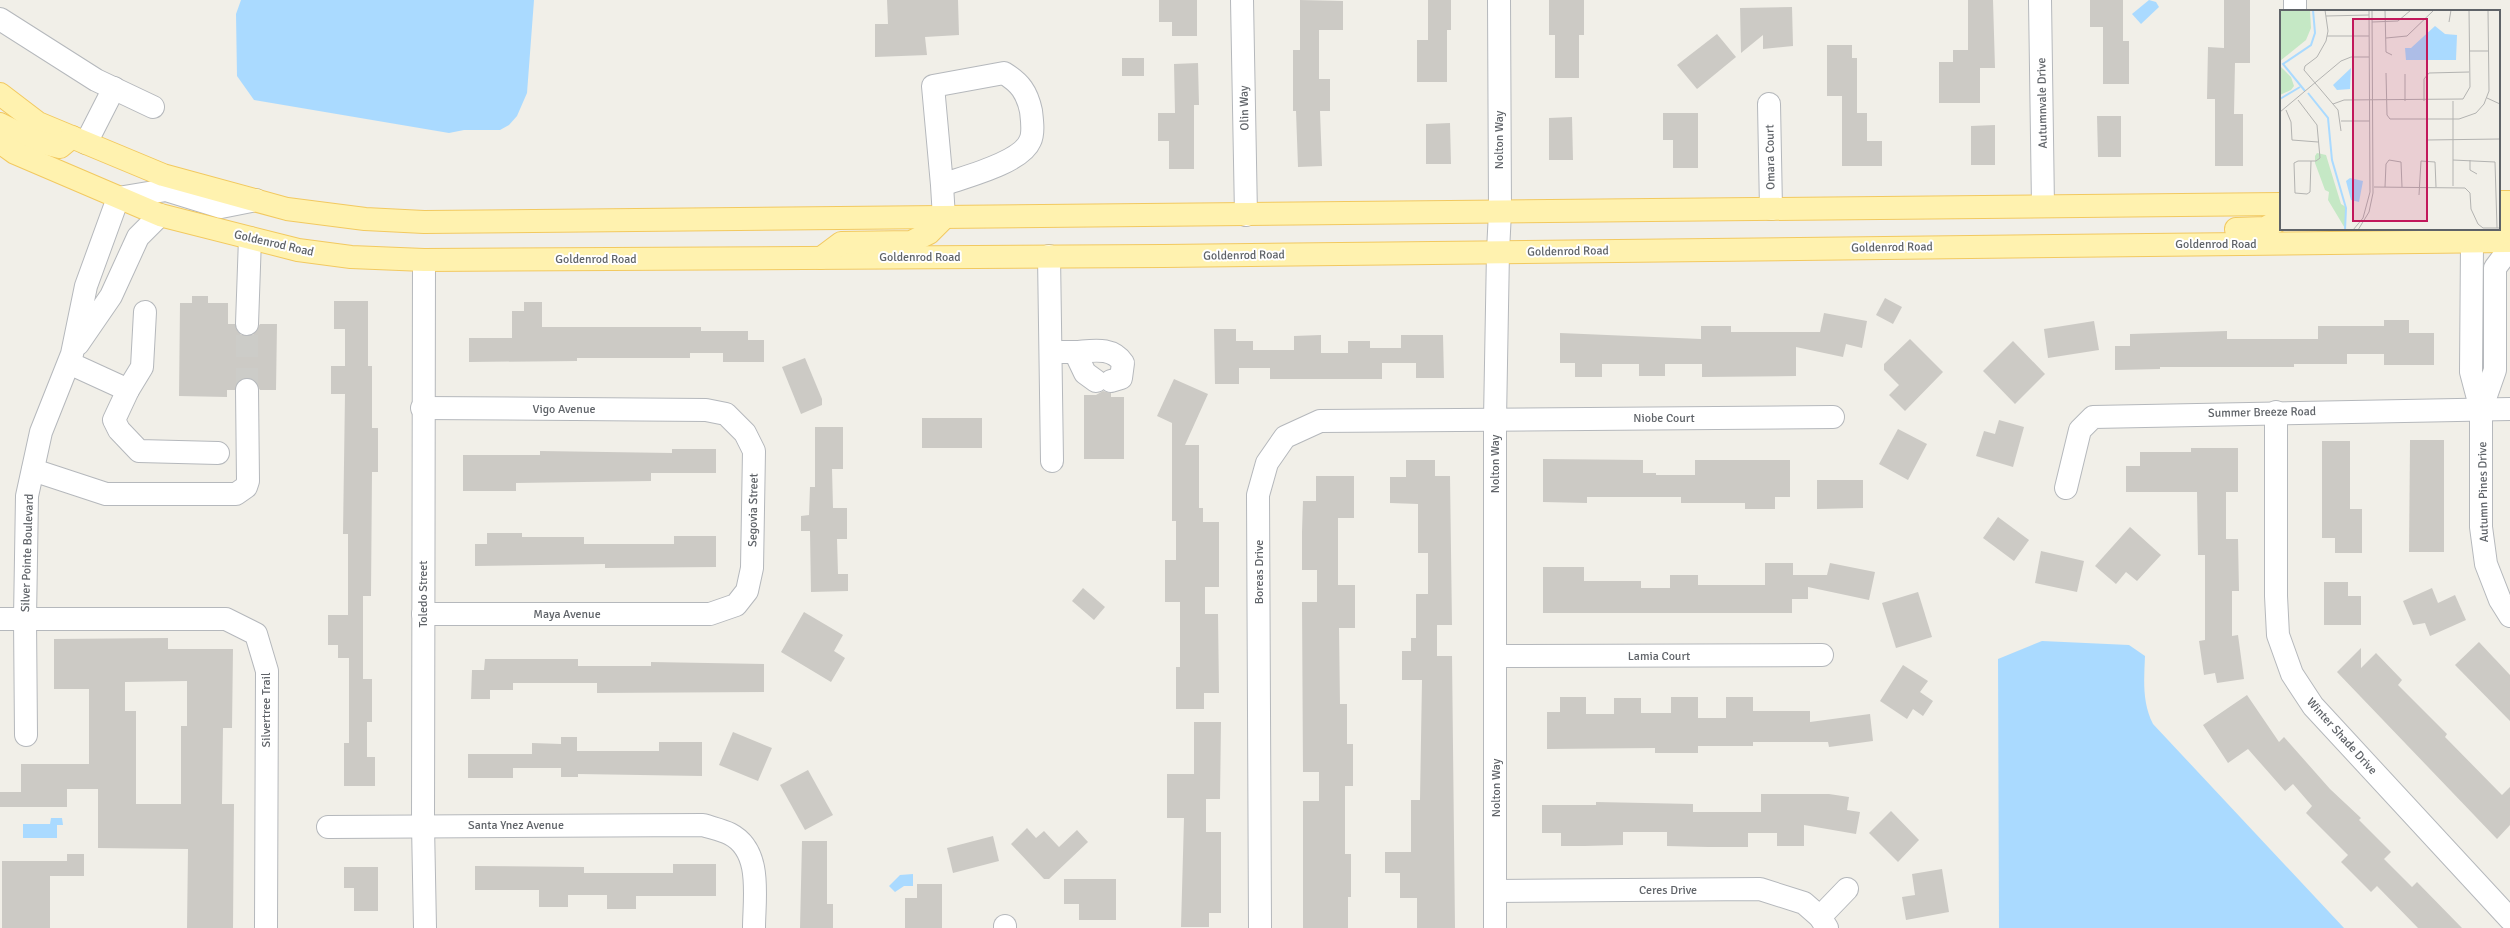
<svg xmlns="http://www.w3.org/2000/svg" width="2510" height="928" font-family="Signika,sans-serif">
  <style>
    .water { fill: #aadaff }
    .building { fill: #cccac5; fill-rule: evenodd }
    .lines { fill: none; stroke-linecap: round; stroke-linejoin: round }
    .minor-tunnel { stroke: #ccccc8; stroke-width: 22; stroke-dasharray: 22 11; stroke-linecap: butt }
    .minor-casing { stroke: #b5b8bc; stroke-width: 24 }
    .major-casing { stroke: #f2c960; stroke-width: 24 }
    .minor { stroke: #fff; stroke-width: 22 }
    .major { stroke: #fff2af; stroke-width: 22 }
    .labels { text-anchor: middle; stroke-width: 4; stroke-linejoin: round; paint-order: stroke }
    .street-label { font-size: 12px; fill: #5f6368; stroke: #fff }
    .inset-river { fill: none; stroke: #aadaff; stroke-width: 2 }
    .inset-road { fill: none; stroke: #b3b3b1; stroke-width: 1 }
    .view { fill: #c2185b; fill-opacity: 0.15; stroke: #c2185b; stroke-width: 2 }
    .inset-edge { fill: none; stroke: #5f6368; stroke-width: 2 }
  </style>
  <rect width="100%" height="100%" fill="#f1efe8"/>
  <g class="water">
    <path d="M241 0H534L527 93 517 116 509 125 500 130H464L449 133 254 100 237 76 236 14Z"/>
    <path d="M2149 0 2156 2 2159 7 2141 24 2132 14Z"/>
    <path d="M2042 641 2129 645 2145 656C2144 680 2142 702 2153 724L2344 928H1999L1998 659Z"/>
    <path d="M51 818H62L63 825H57V838H23V824H50Z"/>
    <path d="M913 874V886H904L895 892 889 886 900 875Z"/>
  </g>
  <g class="building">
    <path d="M887 0H958L959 35 925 37 927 55 875 57V24H888Z"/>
    <path d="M1159 0H1197V36H1172V22H1159Z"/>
    <path d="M1300 0 1343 1V30H1319V79H1330V111H1320L1322 166 1298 167 1296 111H1293V50H1300Z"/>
    <path d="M1428 0H1451V30H1447V82H1417V40H1428Z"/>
    <path d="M1549 0H1584V35H1579V78H1555V35H1549Z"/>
    <path d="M1968 0H1993L1995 68H1980V103H1939V62H1953V50H1968Z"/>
    <path d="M2090 0H2123V41H2129V84H2103V27H2090Z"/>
    <path d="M2224 0H2250V63H2235L2234 114H2243V166H2215V99H2207L2208 47 2224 48Z"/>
    <path d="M1792 7 1793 46 1763 49V35L1741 53 1740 8Z"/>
    <path d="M1717 34 1736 57 1697 89 1677 65Z"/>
    <path d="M1827 45H1852V58H1857V113H1867V141H1882V166H1842V96H1827Z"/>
    <rect x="1122" y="58" width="22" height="18"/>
    <path d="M1198 63 1199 105H1194V169H1169V141H1158V113H1175L1174 64Z"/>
    <path d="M1663 113H1698V168H1673V140H1663Z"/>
    <path d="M2097 116H2121V157H2098Z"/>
    <path d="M1572 117 1573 160H1549V118Z"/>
    <path d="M1450 123 1451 164H1426V124Z"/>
    <path d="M1995 125V165H1971V126Z"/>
    <path d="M192 296H208V303H228V324H235L241 335H253L260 324H277L276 390H260L253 379 246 378 240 379 235 390H227V397L179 396 180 303H192Z"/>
    <path d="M1885 298 1902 307 1893 324 1876 315Z"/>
    <path d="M334 301H368V366H372V428H378V472H372L371 596H363V679H372V722H367V757H375V786H344V743H349V658H338V645H328V615H348V534H343L345 394H331V366H345V329H334Z"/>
    <path d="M524 302H542V327H701V331H748V340H764V362H723V353H690V358H577V361L469 362V338H512V311H524Z"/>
    <path d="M1824 313 1867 321 1862 348 1846 344 1843 357 1796 347V376L1702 377V364H1665V376H1639V364H1602V377H1575V363H1560V333L1701 339V326H1731V332H1820Z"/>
    <path d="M2384 320H2409V333H2434V365H2384V354H2347V364H2294V367H2160V369L2115 370V346H2130V334L2227 331V339H2318V326H2384Z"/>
    <path d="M2094 321 2099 350 2048 358 2044 329Z"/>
    <path d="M1214 329H1236V341H1253V350H1294V336L1321 335V353H1348V341H1370V348H1401V335H1443L1444 378H1416V363H1382V379H1270V368H1239V384H1215Z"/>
    <path d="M1910 339 1943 372 1905 411 1889 395 1899 385 1884 370V364Z"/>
    <path d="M2013 341 2045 374 2015 404 1983 371Z"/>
    <path d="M805 358 822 399V405L801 414 782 367Z"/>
    <path d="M1174 379 1208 394 1185 445H1199V508H1203V522H1219V587H1205V614H1218L1219 693H1204V709H1176V667H1180V602H1165V560H1176V521H1172V423L1157 416Z"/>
    <path d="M1103 391 1111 393V397H1124V459H1084V395H1096Z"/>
    <rect x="922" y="418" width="60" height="30"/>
    <path d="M1999 420 2024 427 2013 467 1976 456 1984 431 1995 434Z"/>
    <path d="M815 427H843V469H832L833 508H847V539H837L838 574H848V591L811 592 810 531H801V516L809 515 810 487H815Z"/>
    <path d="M1898 429 1927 444 1908 480 1879 464Z"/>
    <path d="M2410 440H2444V552H2409Z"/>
    <path d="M2322 441H2350V509H2362V553H2335V538H2322Z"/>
    <path d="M2191 448H2238V492H2226V539H2238L2239 591H2232V636L2238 635 2244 679 2217 683 2215 673 2204 675 2199 641 2205 640V555H2198L2197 492H2126V466H2140V452H2191Z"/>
    <path d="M672 449H716V473H651V481L516 483V491H463V455H540V451L672 453Z"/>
    <path d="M1543 459 1643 460V473H1656V475H1695V460H1790V497H1775V509H1745V503H1681V497H1587V503L1543 502Z"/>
    <path d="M1406 460H1435V476H1450L1452 625H1437V656H1452L1455 928H1417V898H1400V873H1385V852H1411V800H1420L1422 680H1402V651H1411V638H1416V594H1428V553H1418V504L1390 503V477H1406Z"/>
    <path d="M1316 476H1354V518H1338V585H1355V628H1339L1340 704H1347V744H1353V786H1345V854H1351V897H1348V928H1303V801H1319V772H1303L1302 602H1317V570H1302V532L1303 501H1316Z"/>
    <path d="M1817 480H1863V508L1817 509Z"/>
    <path d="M1998 517 2029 540 2014 561 1983 538Z"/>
    <path d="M2130 527 2161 555 2137 581 2126 572 2116 584 2095 566Z"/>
    <path d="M487 533H522V537H584V544H674V536H716V567L605 568V564L475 566V544H487Z"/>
    <path d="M2041 551 2084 561 2077 592 2035 583Z"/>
    <path d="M1765 563H1793V575H1827L1830 563 1875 572 1869 600 1808 587V599H1792V613H1543V567H1584V581H1641V588H1670V575H1698V585H1765Z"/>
    <path d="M2324 582H2348V596H2361V625H2324Z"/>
    <path d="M1083 588 1105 607 1094 620 1072 601Z"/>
    <path d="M2432 588 2438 603 2455 595 2466 620 2430 636 2425 623 2413 625 2403 601Z"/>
    <path d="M1918 592 1932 637 1896 648 1882 603Z"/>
    <path d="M804 612 843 635 834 651 845 658 831 682 781 652Z"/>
    <path d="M168 638V649H233L232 728H223L222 804H234L233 928H187L188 849 98 848V789H67V807H0V792H21V764H89V689H54V639ZM187 681V726H181V804H136V711H125V682Z"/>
    <path d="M2479 642 2510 675V721L2455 665Z"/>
    <path d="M2361 648V668L2376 653 2402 680 2398 685 2447 734 2445 737 2502 795 2510 787V825L2497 839 2337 672Z"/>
    <path d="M485 659H578V666H651V662L764 664V692L597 693V683H513V690H490V699H471L472 670H484Z"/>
    <path d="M1903 665 1928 681 1920 692 1933 701 1923 716 1913 709 1907 719 1880 701Z"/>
    <path d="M2247 695 2279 742 2284 737 2330 789 2361 818 2359 820 2391 852 2384 859 2412 887 2417 882 2462 928H2418L2377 886 2371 892 2341 862 2348 855 2306 813 2312 806 2293 784 2285 791 2248 749 2228 763 2203 725Z"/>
    <path d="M1560 697H1586V714H1614V698H1641V713H1671V697H1698V718H1726V697H1753V711H1810V722L1870 714 1873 741 1829 747 1828 742H1753V746H1698V753H1655V748L1547 749V712H1560Z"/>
    <path d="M1194 722H1221L1220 799H1206V832H1221V913H1209V927H1181L1184 818H1167V774H1194Z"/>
    <path d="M733 732 772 748 758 781 719 765Z"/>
    <path d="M561 737H577V751H659V742H702V776L578 774V777H561V768H513V778H468V754H532V743L561 744Z"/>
    <path d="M808 770 833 815 805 830 780 785Z"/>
    <path d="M1761 794H1829L1849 797 1847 810 1860 812 1856 834 1804 825V846H1777V833H1748V847H1708L1667 846V832H1623V845L1585 846H1561V833H1542V805H1596V802L1693 804V812H1761Z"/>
    <path d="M1891 811 1919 840 1898 862 1869 833Z"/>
    <path d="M1027 828 1036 838 1044 831 1059 847 1077 830 1088 842 1049 879H1044L1011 844Z"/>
    <path d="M993 836 999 861 953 873 947 848Z"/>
    <path d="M802 841H827V904H833V928H800Z"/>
    <path d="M67 854H84V876H50V928H2V861H67Z"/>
    <path d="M673 864H716V896H636V909H607V895H568V907H539V890H475V866L584 867V873H673Z"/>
    <path d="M344 867H378V911H354V888H344Z"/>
    <path d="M1942 869 1949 912 1906 920 1902 897 1915 895 1912 874Z"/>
    <path d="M1064 879H1116V920H1079V904H1064Z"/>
    <path d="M917 884H942V928H905V898H917Z"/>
  </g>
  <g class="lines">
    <path class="minor-tunnel" d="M247 390V324"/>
    <g class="minor-casing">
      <g id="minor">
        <path d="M1242 0 1246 215"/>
        <path d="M2040 0 2043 206"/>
        <path d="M2295 0V11"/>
        <path d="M0 19 96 80 153 107"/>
        <path d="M1769 104 1771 209"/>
        <path d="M86 143 114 88"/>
        <path d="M942 185 933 86 1004 73C1020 83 1027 92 1031 111 1032 120 1034 133 1030 141 1021 163 964 177 942 185L944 218"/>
        <path d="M2472 242 2471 372 2481 410V527L2486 564 2500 600 2510 616"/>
        <path d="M1049 256 1052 461"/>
        <path d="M424 260 423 825 425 928"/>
        <path d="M247 324 250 238"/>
        <path d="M78 344 111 296 138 237 160 215"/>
        <path d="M1062 352H1075L1085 373 1096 381"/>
        <path d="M1075 352C1092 351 1112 346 1123 363L1121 378 1111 381"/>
        <path d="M69 363 128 390 142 367 145 312"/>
        <path d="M128 390 114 420 119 430 139 451 218 453"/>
        <path d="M422 408 706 410 726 414 745 433 754 451 752 568 747 591 736 605 710 614H423"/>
        <path d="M2481 410 2495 370V268L2510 248"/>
        <path d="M2276 412V596L2278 635 2292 674 2313 706 2510 919"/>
        <path d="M33 470 106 494H236L246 487 248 481 247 390"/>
        <path d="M2066 488 2080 430 2093 417 2510 409"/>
        <path d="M0 619H226L256 634 267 671 266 928"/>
        <path d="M1496 656 1822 655"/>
        <path d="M26 735 25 619 27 496 41 432 72 354 86 286 118 198 166 190 221 207 256 200"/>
        <path d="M328 827 703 825C712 828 722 830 730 834 763 851 754 898 754 928"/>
        <path d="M1495 891 1760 889 1804 903 1820 917 1827 928"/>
        <path d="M1820 917 1847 889"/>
        <path d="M1005 928V926"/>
        <path d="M1260 928 1258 495 1267 463 1285 437 1320 421 1833 417"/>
        <path d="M1495 928V420L1498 251 1500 212 1499 0"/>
      </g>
    </g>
    <g class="major-casing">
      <g id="major">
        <path d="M0 94 38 123 163 175 287 209 365 219 424 222 2281 204"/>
        <path d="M0 124 32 140 60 147 72 137"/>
        <path d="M0 142 15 153 160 215 298 250 351 257 424 260 1164 256 2510 241"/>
        <path d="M2499 202H2510"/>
        <path d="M2499 224 2510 219"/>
        <path d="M2236 229 2265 228 2281 219"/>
        <path d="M821 258 841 243 911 242 929 233 944 218"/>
      </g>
    </g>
    <use href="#minor" class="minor"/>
    <use href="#major" class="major"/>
  </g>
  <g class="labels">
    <g class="street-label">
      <text transform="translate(2042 103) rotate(-91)" y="4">Autumnvale Drive</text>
      <text transform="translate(1244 108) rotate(-91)" y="4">Olin Way</text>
      <text transform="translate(1499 140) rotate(-90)" y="4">Nolton Way</text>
      <text transform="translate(1770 157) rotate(-91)" y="4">Omara Court</text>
      <text transform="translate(274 243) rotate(13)" y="4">Goldenrod Road</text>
      <text x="2216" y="248">Goldenrod Road</text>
      <text transform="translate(1892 247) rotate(-1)" y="4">Goldenrod Road</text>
      <text transform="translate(1568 251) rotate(-1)" y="4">Goldenrod Road</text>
      <text transform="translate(1244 255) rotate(-1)" y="4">Goldenrod Road</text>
      <text x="920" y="261">Goldenrod Road</text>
      <text x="596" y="263">Goldenrod Road</text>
      <text x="564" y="413">Vigo Avenue</text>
      <text transform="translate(2262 412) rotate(-1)" y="4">Summer Breeze Road</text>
      <text x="1664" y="422">Niobe Court</text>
      <text transform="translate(1495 464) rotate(-90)" y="4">Nolton Way</text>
      <text transform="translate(2483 492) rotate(-91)" y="4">Autumn Pines Drive</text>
      <text transform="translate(753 510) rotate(-89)" y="4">Segovia Street</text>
      <text transform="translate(27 553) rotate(-88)" y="4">Silver Pointe Boulevard</text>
      <text transform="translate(1259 572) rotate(-90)" y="4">Boreas Drive</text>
      <text transform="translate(423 594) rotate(-90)" y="4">Toledo Street</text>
      <text x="567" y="618">Maya Avenue</text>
      <text x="1659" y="660">Lamia Court</text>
      <text transform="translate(266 710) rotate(-90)" y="4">Silvertree Trail</text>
      <text transform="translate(2342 736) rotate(48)" y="4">Winter Shade Drive</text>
      <text transform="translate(1496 788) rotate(-90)" y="4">Nolton Way</text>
      <text x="516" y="829">Santa Ynez Avenue</text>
      <text x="1668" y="894">Ceres Drive</text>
    </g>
  </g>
  <g transform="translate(2280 10)">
    <rect width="220" height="220" fill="#f1efe8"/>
    <path d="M0 0H30L31 18 26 30 0 51ZM0 56 11 67 14 76 11 80 0 85ZM37 143 46 145 61 194 66 197V220L48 190 49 182 45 180 35 153V146Z" fill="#c5e8c5"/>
    <path d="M155 16 165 24 177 25 176 50H126L125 38H131ZM71 58 70 79 57 80 53 75ZM70 168 83 171 79 192 71 190 66 171Z" fill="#aadaff"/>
    <path class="inset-river" d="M25 81 3 54 31 35 35 23 33 0M28 83 48 108 52 150 66 198 65 220M0 89 20 77"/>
    <path class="inset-road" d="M45 0 48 21 46 31 37 47 25 56 24 60 58 100 61 121M105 0 106 42 112 45M46 6 89 5M92 12 118 11 131 0M169 12 171 0M47 26H89M106 28 127 26 154 0M189 41H209M106 63 107 105 110 109H179L196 103 204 94 209 81 208 0M125 64V91M207 88 220 94M18 90 37 115 40 148 36 151H18L14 153 15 183 27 184 30 182 31 151M144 91V69L149 63 189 62M173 91V176M53 94 64 90 183 89 190 77 189 0M6 100 11 112 12 130 38 132M0 102 61 51 71 47H89M61 111H90M147 130 220 129M173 150 215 152 217 218M190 150V160L197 164M94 177 185 178 190 183 191 199 198 214 203 218H220M105 177 106 154 109 150 121 152 122 177M139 185 141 151 155 152 156 177M73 220 83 208 90 182 89 0M78 220 89 202 93 183 92 0"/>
    <path class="view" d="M73 9H147V211H73Z"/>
    <rect width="220" height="220" class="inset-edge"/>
  </g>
</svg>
